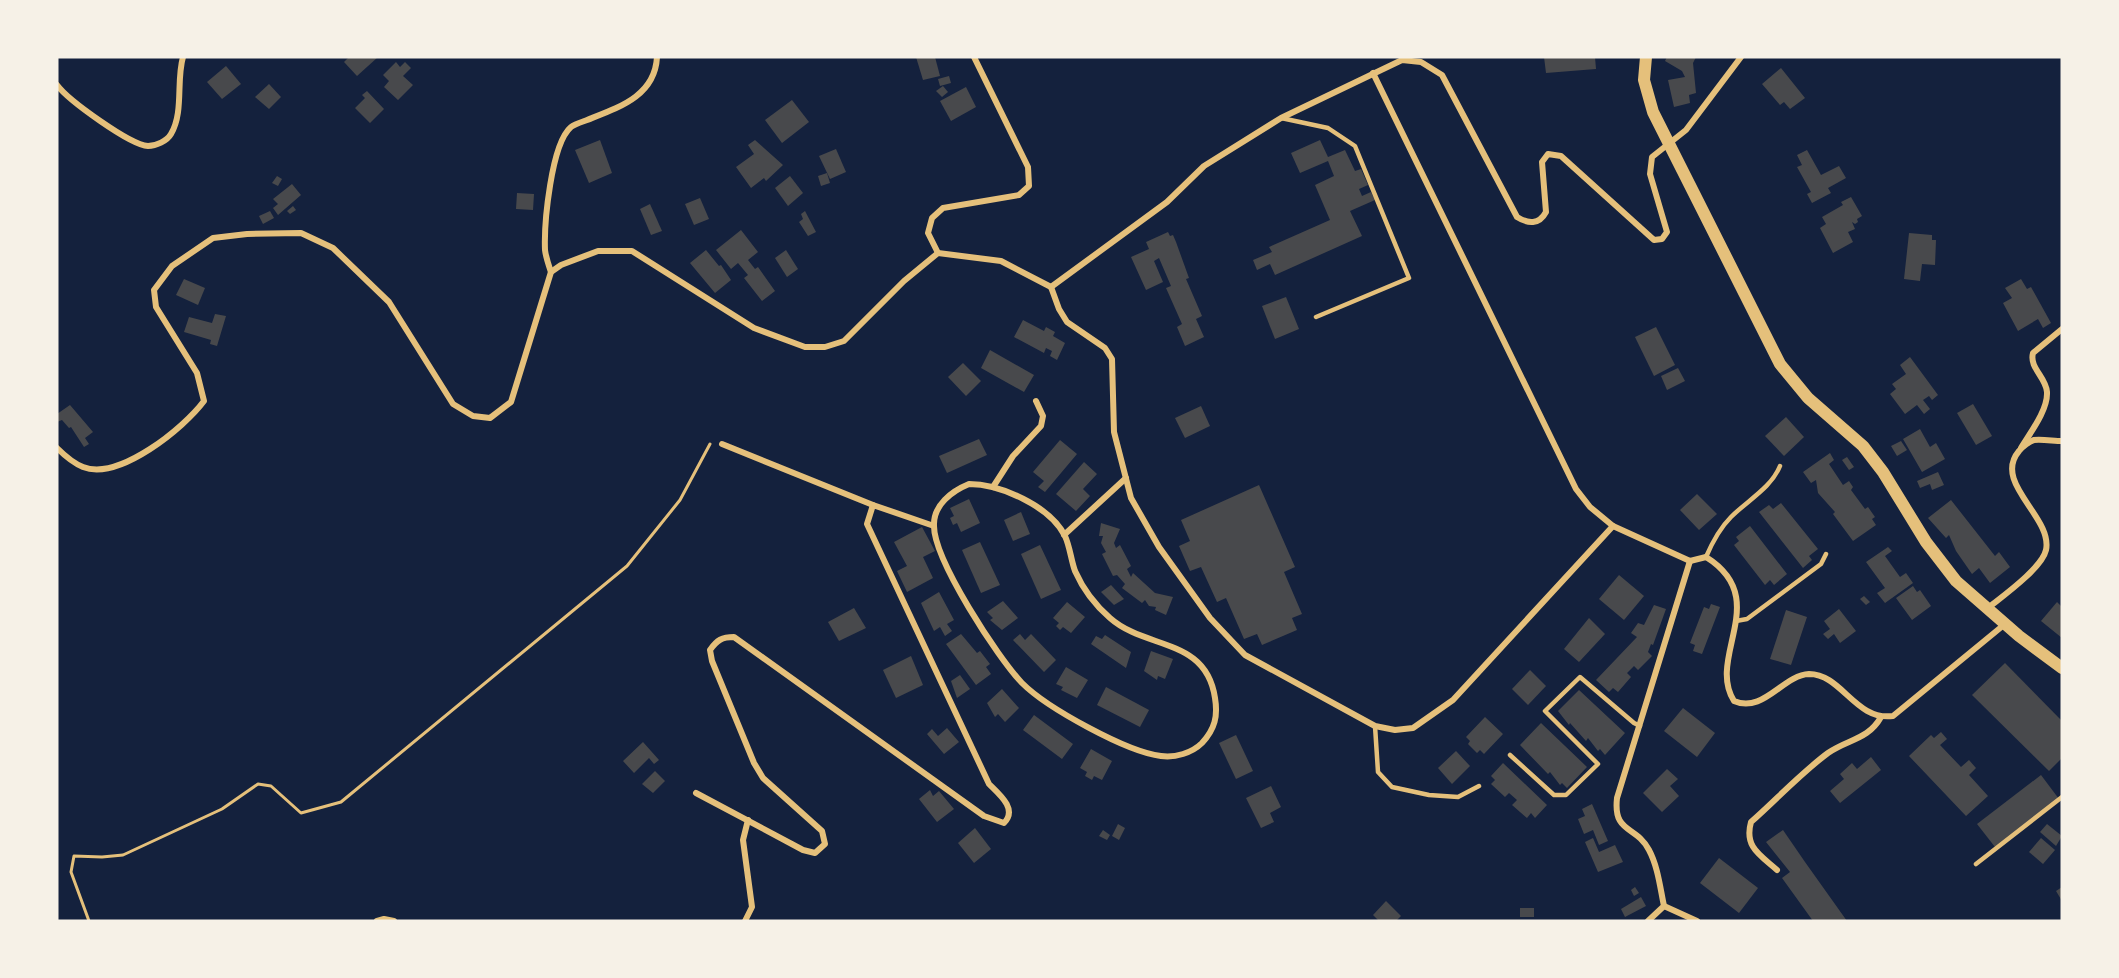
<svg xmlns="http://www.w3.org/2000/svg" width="2119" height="978" font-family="'Libre Baskerville',serif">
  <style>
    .building { fill: #48494c }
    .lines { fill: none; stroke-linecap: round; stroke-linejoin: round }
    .path { stroke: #e5c07b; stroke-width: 3 }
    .service { stroke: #e5c07b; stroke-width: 4.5 }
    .minor { stroke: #e5c07b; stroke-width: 6 }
    .secondary { stroke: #e5c07b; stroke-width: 12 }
  </style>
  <rect width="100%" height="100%" fill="#14213d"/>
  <g class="building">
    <path d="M349 57H378L357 76 344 62Z"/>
    <path d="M916 57H935L940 76 923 80Z"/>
    <path d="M1544 57H1595L1596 69 1546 73Z"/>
    <path d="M1667 57H1696L1693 63 1696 93 1689 95 1690 103 1674 107 1668 80 1685 77 1682 71 1665 61Z"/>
    <path d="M396 62 400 67 405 62 411 68 403 76 413 85 398 100 384 87 389 81 383 75Z"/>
    <path d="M226 66 241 84 222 99 207 82Z"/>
    <path d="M1781 68 1805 98 1790 109 1784 102 1780 105 1762 84Z"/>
    <path d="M949 76 951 83 940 86 938 79Z"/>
    <path d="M269 84 281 97 269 109 255 97Z"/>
    <path d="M943 86 948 92 942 97 936 91Z"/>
    <path d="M966 87 976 107 951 121 940 101Z"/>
    <path d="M367 91 384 109 370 123 355 108 365 98 362 95Z"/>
    <path d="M792 100 809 122 782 143 765 120Z"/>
    <path d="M600 140 612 173 589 183 575 150Z"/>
    <path d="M755 140 783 165 766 181 764 178 751 188 736 167 754 154 748 145Z"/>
    <path d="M1320 140 1328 157 1345 150 1355 171 1361 169 1368 185 1359 189 1362 196 1371 192 1375 200 1350 211 1362 236 1275 275 1270 264 1257 270 1253 260 1272 252 1269 247 1330 220 1315 185 1334 176 1328 161 1300 173 1291 153Z"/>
    <path d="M836 149 846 172 830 179 819 156Z"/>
    <path d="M1807 150 1821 175 1839 166 1846 178 1828 188 1831 193 1812 203 1807 194 1811 192 1797 167 1802 165 1797 155Z"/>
    <path d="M827 173 830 183 821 186 818 176Z"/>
    <path d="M277 176 282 179 278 186 272 183Z"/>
    <path d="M790 176 803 193 788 206 775 188Z"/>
    <path d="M292 184 301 195 278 215 273 208 278 204 273 199Z"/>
    <path d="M517 193 534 194 533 210 516 209Z"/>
    <path d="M1851 197 1862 216 1857 219 1858 222 1855 224 1852 222 1855 229 1848 232 1853 242 1833 253 1820 228 1826 224 1822 217 1843 205 1841 202Z"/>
    <path d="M700 198 709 219 694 225 685 204Z"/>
    <path d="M650 204 662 231 651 235 640 209Z"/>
    <path d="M293 206 296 210 290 214 287 211Z"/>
    <path d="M270 211 274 218 263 224 259 216Z"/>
    <path d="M805 211 816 232 808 236 799 222 803 219 801 214Z"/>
    <path d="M741 230 758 252 748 260 755 269 758 267 775 291 762 301 744 278 748 275 738 263 731 269 716 250Z"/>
    <path d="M1168 232 1170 236 1173 235 1176 242 1189 278 1186 279 1202 316 1196 319 1204 337 1185 346 1177 327 1182 324 1166 288 1171 286 1159 258 1154 261 1163 282 1146 290 1131 257 1149 249 1146 242Z"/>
    <path d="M1909 233 1932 235V240H1936L1935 265 1922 264 1920 281 1904 279Z"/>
    <path d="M706 250 719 266 721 265 731 280 715 293 690 263Z"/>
    <path d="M786 250 798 269 787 277 775 258Z"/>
    <path d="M184 279 205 288 198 305 176 295Z"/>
    <path d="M2021 279 2027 289 2031 287 2051 323 2043 328 2038 319 2018 331 2003 303 2012 298 2005 288Z"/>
    <path d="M1286 297 1299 329 1275 339 1262 306Z"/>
    <path d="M215 314 226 316 217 346 210 344 211 340 184 332 189 317 212 323Z"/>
    <path d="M1023 320 1044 331 1046 327 1055 332 1053 336 1065 343 1057 360 1050 356 1052 351 1046 348 1044 353 1014 337Z"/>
    <path d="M1656 327 1675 365 1654 376 1635 337Z"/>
    <path d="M990 350 1034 375 1024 392 981 368Z"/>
    <path d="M1910 357 1938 395 1932 400 1929 396 1923 400 1930 409 1924 414 1917 405 1905 414 1890 394 1896 389 1892 384 1906 374 1900 365Z"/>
    <path d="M963 363 981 381 966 396 948 377Z"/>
    <path d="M1678 368 1685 381 1667 390 1661 376Z"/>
    <path d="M1973 404 1992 436 1976 445 1957 413Z"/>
    <path d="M70 405 93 432 85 438 89 444 84 447 71 427 69 428 62 420 57 422V414Z"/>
    <path d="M1201 406 1210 426 1185 438 1175 418Z"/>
    <path d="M1786 417 1804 437 1784 456 1765 436Z"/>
    <path d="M1920 429 1930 447 1936 443 1945 459 1922 472 1903 439Z"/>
    <path d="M979 439 987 455 947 473 939 456Z"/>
    <path d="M1060 440 1077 454 1045 492 1038 487 1044 481 1033 472Z"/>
    <path d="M1901 441 1907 450 1897 456 1891 446Z"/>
    <path d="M1830 453 1834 460 1829 464 1843 485 1849 481 1853 487 1851 490 1865 509 1868 507 1875 517 1872 519 1876 525 1853 541 1833 514 1835 512 1818 493 1816 480 1811 483 1803 472Z"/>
    <path d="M1847 457 1854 467 1849 470 1842 460Z"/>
    <path d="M1084 462 1097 474 1083 489 1090 496 1076 511 1056 494Z"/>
    <path d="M1938 472 1944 485 1932 490 1930 484 1920 488 1917 481Z"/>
    <path d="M1259 485 1295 567 1284 572 1302 614 1292 618 1297 630 1262 645 1257 634 1244 639 1226 598 1217 602 1201 567 1190 571 1179 546 1190 541 1181 520Z"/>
    <path d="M1697 494 1717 514 1699 530 1680 510Z"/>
    <path d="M969 499 980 523 961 532 957 523 953 525 950 518 954 516 950 508Z"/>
    <path d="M1951 500 1995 556 1999 552 2010 567 1990 583 1979 568 1972 574 1956 551 1949 535 1946 538 1928 518Z"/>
    <path d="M1781 503 1818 549 1809 556 1812 560 1803 568 1759 512 1769 505 1773 509Z"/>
    <path d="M1021 512 1030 534 1013 541 1004 520Z"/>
    <path d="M1101 523 1120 529 1114 543 1116 548 1120 545 1131 566 1127 569 1131 577 1133 573 1155 593 1173 597 1166 615 1155 610 1156 607 1149 606 1145 600 1142 603 1122 588 1125 584 1117 575 1113 576 1102 554 1106 552 1101 543 1103 536H1099Z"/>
    <path d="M1750 526 1787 574 1774 585 1770 580 1765 585 1734 545 1739 541 1736 537Z"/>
    <path d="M922 527 935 551 923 557 933 578 907 592 897 571 907 566 894 542Z"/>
    <path d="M980 542 1000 585 981 593 962 550Z"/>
    <path d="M1040 545 1061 590 1041 599 1021 554Z"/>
    <path d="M1888 547 1892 551 1885 556 1900 577 1906 573 1913 583 1885 603 1877 593 1885 588 1866 562Z"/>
    <path d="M1619 575 1644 596 1624 620 1599 599Z"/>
    <path d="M1111 585 1124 599 1114 605 1101 592Z"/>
    <path d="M1913 586 1917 592 1920 590 1931 606 1912 620 1896 598Z"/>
    <path d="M939 592 954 620 947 624 952 631 945 636 940 627 934 631 921 603Z"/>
    <path d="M1864 596 1870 602 1866 605 1860 599Z"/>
    <path d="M1003 601 1018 618 1002 630 990 620 993 618 987 612Z"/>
    <path d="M1067 602 1085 617 1071 633 1063 627 1060 630 1056 626 1059 623 1053 618Z"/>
    <path d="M2057 602 2062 607V638L2041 621Z"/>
    <path d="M1711 604 1720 607 1702 654 1693 651 1695 645 1690 643 1704 607 1709 609Z"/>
    <path d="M1654 605 1666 609 1653 645 1651 644 1648 652 1652 656 1638 670 1634 666 1627 673 1631 677 1618 692 1613 688 1609 692 1596 680 1637 637 1631 633 1638 623 1644 625Z"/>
    <path d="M854 608 866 628 839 641 828 622Z"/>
    <path d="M1839 609 1856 631 1840 643 1834 634 1828 639 1823 634 1830 629 1824 621Z"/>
    <path d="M1786 610 1807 617 1791 665 1770 659Z"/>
    <path d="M1589 618 1605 634 1579 662 1564 649Z"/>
    <path d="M961 634 977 653 980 651 990 664 986 667 991 674 976 685 946 644Z"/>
    <path d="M1020 634 1025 640 1031 634 1056 660 1044 672 1013 640Z"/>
    <path d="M1105 635 1131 652 1126 668 1091 644 1096 636 1102 639Z"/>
    <path d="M1151 651 1173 659 1165 679 1158 676 1157 680 1144 671Z"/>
    <path d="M911 656 923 685 896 698 883 670Z"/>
    <path d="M2005 663 2062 721V758L2049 771 1972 695Z"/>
    <path d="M1066 667 1088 680 1077 698 1061 690 1063 687 1056 684Z"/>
    <path d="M1530 670 1546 686 1528 705 1512 689Z"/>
    <path d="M960 675 970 689 957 698 951 681Z"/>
    <path d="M1106 687 1149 710 1140 727 1097 705Z"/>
    <path d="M1002 689 1019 708 1005 722 998 714 995 717 987 703Z"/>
    <path d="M1579 690 1625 733 1605 755 1600 749 1598 751 1588 738 1586 741 1570 723 1569 725 1558 711Z"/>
    <path d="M1683 708 1715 733 1697 757 1664 731Z"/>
    <path d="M1034 715 1073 744 1062 759 1023 730Z"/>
    <path d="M1485 717 1503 734 1484 754 1480 750 1477 753 1468 744 1470 741 1466 737Z"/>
    <path d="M1541 723 1587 767 1567 788 1562 783 1560 785 1550 772 1548 774 1520 745Z"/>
    <path d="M947 728 959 742 944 754 927 734 932 729 938 736Z"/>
    <path d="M1941 732 1947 739 1940 745 1961 767 1969 760 1976 768 1969 775 1988 796 1966 816 1909 756 1931 735 1934 738Z"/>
    <path d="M1236 735 1253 771 1236 779 1219 743Z"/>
    <path d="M643 742 659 760 654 764 649 758 634 773 623 761Z"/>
    <path d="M1091 749 1112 761 1102 780 1094 776 1092 780 1085 776 1087 772 1080 768Z"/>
    <path d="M1456 751 1470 766 1452 784 1438 768Z"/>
    <path d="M1871 757 1881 770 1840 803 1830 791 1844 779 1840 774 1852 763 1857 769Z"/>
    <path d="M1503 763 1547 805 1535 818 1531 813 1527 818 1512 805 1517 800 1509 793 1505 797 1491 784 1495 780 1491 776Z"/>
    <path d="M1667 769 1678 779 1670 786 1679 796 1662 812 1643 793Z"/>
    <path d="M655 771 665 781 653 793 642 784Z"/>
    <path d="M2041 775 2059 799 1995 847 1977 824Z"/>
    <path d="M1271 786 1281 807 1270 813 1274 822 1261 828 1246 798Z"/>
    <path d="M930 790 933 796 939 791 954 809 937 822 919 799Z"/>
    <path d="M1592 804 1608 841 1599 845 1593 830 1584 834 1578 819 1585 816 1582 809Z"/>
    <path d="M1118 824 1125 828 1119 840 1112 836Z"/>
    <path d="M2047 824 2062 836 2056 846 2040 832Z"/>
    <path d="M975 828 991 849 974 863 958 843Z"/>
    <path d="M1103 830 1110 835 1107 840 1099 836Z"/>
    <path d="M1783 830 1805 862 1847 921H1813L1782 878 1790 872 1766 842Z"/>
    <path d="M1593 838 1599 852 1615 845 1623 862 1598 872 1585 842Z"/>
    <path d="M2041 838 2055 850 2043 864 2029 852Z"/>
    <path d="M1719 858 1758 888 1739 913 1700 883Z"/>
    <path d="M1635 887 1639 893 1634 896 1631 890Z"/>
    <path d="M2062 887V901L2056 891Z"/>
    <path d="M1641 897 1646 906 1625 917 1621 909Z"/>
    <path d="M1386 901 1401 916 1396 921H1379L1373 915Z"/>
    <rect x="1520" y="908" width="14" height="9"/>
  </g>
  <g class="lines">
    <path class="path" d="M89 921 71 872 74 856 102 857 123 855 222 809 258 784 271 786 301 813 341 802 627 566 680 500 710 444"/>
    <g class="service">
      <path d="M1281 118 1328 128 1355 146 1409 278 1316 317"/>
      <path d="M1706 557C1712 543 1720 528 1731 517 1748 500 1771 488 1780 466"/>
      <path d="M1736 621 1747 619 1821 564 1826 554"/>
      <path d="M1375 726 1378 772 1392 787 1429 795 1458 797 1479 786"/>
      <path d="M1510 755 1554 795H1566L1598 764 1545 711 1580 677 1634 723 1640 726"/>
      <path d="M1976 864 2062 797"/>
    </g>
    <g class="minor">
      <path d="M974 57 1028 167 1029 186 1019 195 943 208 932 218 928 233 938 253 1001 261 1051 287"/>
      <path d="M1373 73 1576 489 1590 507 1613 526 1690 561 1706 557C1773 599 1706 657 1734 701 1763 714 1783 675 1809 674 1842 674 1855 721 1893 716L2005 624"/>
      <path d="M57 85C68 100 130 145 148 146 156 146 167 141 171 134 184 112 176 81 183 57"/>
      <path d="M551 272C549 266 546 258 545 250 544 224 551 144 571 127 576 123 586 121 592 118 623 106 655 94 657 57"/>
      <path d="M1051 287 1167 202 1204 166 1281 118 1402 60 1421 62 1442 75 1517 217C1528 224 1539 225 1546 212L1542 162 1548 154 1561 156 1654 240 1662 239 1667 232 1650 174 1652 157 1686 130 1741 57"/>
      <path d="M1051 287 1059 309 1067 322 1105 348 1112 359 1114 432 1131 498 1159 547 1210 618 1245 655 1375 726 1395 730 1413 728 1453 700 1613 526"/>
      <path d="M722 444 873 505"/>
      <path d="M57 448C65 456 73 463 83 467 119 481 184 428 204 401L197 373 156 307 154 290 172 266 213 238 247 234 301 233 333 248 389 302 453 404 473 416 490 418 511 402 551 272 561 265 598 251H632L754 328 805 347H825L844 341 904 281 938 253"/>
      <path d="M2021 448C2030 433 2048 410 2047 392 2046 377 2029 368 2033 353L2062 329"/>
      <path d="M969 484C1000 484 1050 506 1065 536 1070 547 1071 560 1075 571 1083 589 1095 605 1110 618 1146 650 1206 637 1215 698 1218 716 1215 729 1202 743 1192 753 1175 758 1161 756 1127 752 1047 708 1022 683 998 658 934 560 934 526 933 505 952 491 969 484Z"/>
      <path d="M993 487 1013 456 1041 426 1043 416 1036 401"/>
      <path d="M1064 535 1126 478"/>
      <path d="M1988 608C2003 596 2042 568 2046 550 2053 517 1992 483 2019 451 2022 447 2030 441 2034 440 2042 439 2054 441 2062 441"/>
      <path d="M696 793 803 850 815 853 825 844 822 831 763 778 754 763 712 661 710 650C717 640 722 637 734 637L984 816 1004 823C1018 809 999 794 989 784L867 524 873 505 934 526"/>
      <path d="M1777 870C1760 855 1744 847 1751 822 1776 800 1801 773 1828 753 1848 739 1868 740 1881 717"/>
      <path d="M1664 906 1697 921"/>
      <path d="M377 921 384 919 394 921"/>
      <path d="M745 921 752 907 743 840 748 820"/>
      <path d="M1648 921 1664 906C1660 887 1658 867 1649 850 1636 825 1613 834 1617 798L1690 561"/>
    </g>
    <path class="secondary" d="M1646 57 1644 80 1653 112 1780 364 1808 398 1863 446 1883 472 1926 542 1956 581 2019 636 2062 668"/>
  </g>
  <rect width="2119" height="978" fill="none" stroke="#f6f1e7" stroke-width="117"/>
</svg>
